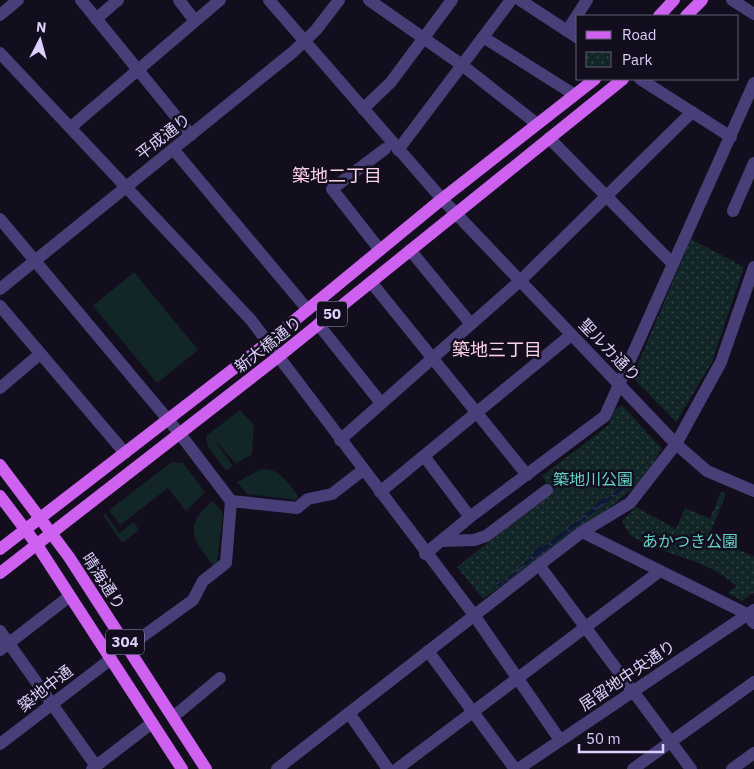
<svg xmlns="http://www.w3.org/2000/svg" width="754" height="769" font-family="'IBM Plex Sans','Noto Sans JP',sans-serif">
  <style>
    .grass { fill: #122527 }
    .park { fill: url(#park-dots) }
    .water { fill: url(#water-waves) }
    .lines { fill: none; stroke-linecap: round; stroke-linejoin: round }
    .minor { stroke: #483e78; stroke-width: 12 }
    .major { stroke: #ce61f0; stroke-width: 12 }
    .labels { text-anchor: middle; stroke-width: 5; stroke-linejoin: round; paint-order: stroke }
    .shield { fill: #130e1e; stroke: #9e96b8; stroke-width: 1 }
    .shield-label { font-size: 15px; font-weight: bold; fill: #dad0fa }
    .street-label { font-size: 16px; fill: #dad0fa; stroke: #130e1e }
    .park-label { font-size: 16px; fill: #63d3c6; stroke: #130e1e }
    .neighbourhood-label { font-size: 18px; fill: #fbd1e6; stroke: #130e1e }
  </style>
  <defs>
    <pattern id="park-dots" width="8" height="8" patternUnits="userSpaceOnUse" patternTransform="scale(1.25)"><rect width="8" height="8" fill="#122527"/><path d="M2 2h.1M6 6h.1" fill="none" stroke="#344447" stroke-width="1.8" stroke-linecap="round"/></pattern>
    <pattern id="water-waves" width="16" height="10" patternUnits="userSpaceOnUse" patternTransform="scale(1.25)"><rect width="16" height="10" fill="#0d1738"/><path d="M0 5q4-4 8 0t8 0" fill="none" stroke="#303856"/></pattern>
  </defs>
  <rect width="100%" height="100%" fill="#130e1e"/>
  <g class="grass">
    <path d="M134 272 198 350 157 383 93 306Z"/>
    <path d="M240 410 254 425 252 454 236 464 213 438 233 466 226 471 208 447 206 436Z"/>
    <path d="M172 462 183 463 205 492 186 511 168 488 120 525 109 510Z"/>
    <path d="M261 469C280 468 289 484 299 497L296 500 247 494 237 482Z"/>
    <path d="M213 501 223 513 217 564 214 567C193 539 182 526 213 501Z"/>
    <path d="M105 513 119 533 134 522 139 530 122 543 103 515Z"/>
  </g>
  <g class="park">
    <path d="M691 239 744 267 712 362 676 422 632 377Z"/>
    <path d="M622 405 662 449 642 480 616 503 483 599 457 567 552 491 542 476 609 425 614 411Z"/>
    <path d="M721 492 726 494 708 538 754 556V592L742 601 728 593 736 586C707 558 667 557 633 537 628 534 625 526 622 521L636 507 676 529 685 508 710 519Z"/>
  </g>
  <path class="water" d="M628 468 635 471 626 487 498 587 495 583 496 580 501 583 530 558 538 547H543L587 513 602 499 608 498 624 485Z"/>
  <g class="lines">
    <g class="minor">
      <path d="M81 0 191 135"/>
      <path d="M179 0 195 21"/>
      <path d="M269 0 442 199 676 444 707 471 754 491"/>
      <path d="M369 0 462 65 537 124"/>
      <path d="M520 0 578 38"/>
      <path d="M732 0 754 14"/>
      <path d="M0 15 18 0"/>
      <path d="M96 19 118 0"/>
      <path d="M567 31 587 0"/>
      <path d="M483 37 575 95"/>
      <path d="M0 53 251 320 474 615 560 740"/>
      <path d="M640 79 731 137"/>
      <path d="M363 109 391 82 452 0"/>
      <path d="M71 127 220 0"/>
      <path d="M549 138 673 264"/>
      <path d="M173 149 308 310"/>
      <path d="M398 150 511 0"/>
      <path d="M733 211 754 163"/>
      <path d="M0 219 180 434 231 501 226 563 203 581 193 600 128 647"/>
      <path d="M380 250 332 189 385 149"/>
      <path d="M410 250 471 324"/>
      <path d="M371 282 527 475"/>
      <path d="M0 289 293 52 316 30 339 0"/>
      <path d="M0 306 125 453"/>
      <path d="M318 324 381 403"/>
      <path d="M0 388 40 354"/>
      <path d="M340 440 521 280 692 112"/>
      <path d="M424 456 470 517"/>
      <path d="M380 492 571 335"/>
      <path d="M231 501 297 508 308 499 332 494 363 470"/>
      <path d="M582 532 747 614 754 623"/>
      <path d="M443 541 474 540 486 536 547 490"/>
      <path d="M425 554 470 517 605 416 754 83"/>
      <path d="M539 565 691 769"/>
      <path d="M0 631 96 766"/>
      <path d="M0 650 70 596"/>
      <path d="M428 651 515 769"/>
      <path d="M349 713 388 769"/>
      <path d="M173 717 220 678"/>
      <path d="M0 744 111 659"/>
      <path d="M92 769 152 723"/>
      <path d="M277 769 539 565 582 532 630 503 676 444 721 362 754 267"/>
      <path d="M397 769 660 571"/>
      <path d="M518 769 754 610"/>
      <path d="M633 769 754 682"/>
      <path d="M732 769 754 753"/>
    </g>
    <g class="major">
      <path d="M659 16 674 0"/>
      <path d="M686 16 702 0"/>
      <path d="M0 465 69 557 206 769"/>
      <path d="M0 496 37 545 182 769"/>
      <path d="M0 549 267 343 442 199 595 79"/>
      <path d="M0 573 278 357 623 79"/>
    </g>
  </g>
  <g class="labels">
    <g class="shield">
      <rect x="317" y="301.5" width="30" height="25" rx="4"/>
      <rect x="106" y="629.5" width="38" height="25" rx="4"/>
    </g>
    <g class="shield-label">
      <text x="332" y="319">50</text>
      <text x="125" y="647">304</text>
    </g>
    <g class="street-label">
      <text transform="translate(163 136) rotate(-38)" y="6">平成通り</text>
      <text transform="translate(268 344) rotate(-38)" y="6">新大橋通り</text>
      <text transform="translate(610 350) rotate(46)" y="6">聖ルカ通り</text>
      <text transform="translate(104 581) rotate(57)" y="6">晴海通り</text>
      <text transform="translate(627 675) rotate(-34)" y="6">居留地中央通り</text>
      <text transform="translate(45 688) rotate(-38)" y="6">築地中通</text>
    </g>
    <g class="park-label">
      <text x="593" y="485">築地川公園</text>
      <text x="690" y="547">あかつき公園</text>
    </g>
    <g class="neighbourhood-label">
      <text x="337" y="182">築地二丁目</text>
      <text x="497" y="356">築地三丁目</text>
    </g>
  </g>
  <rect x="576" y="15" width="162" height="65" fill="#130e1e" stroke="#635c76"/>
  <rect x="586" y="31" width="25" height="8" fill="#ce61f0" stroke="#635c76"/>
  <text x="622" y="40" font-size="15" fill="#dad0fa">Road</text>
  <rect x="586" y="52" width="25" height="15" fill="url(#park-dots)" stroke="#635c76"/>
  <text x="622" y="65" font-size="15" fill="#dad0fa">Park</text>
  <g transform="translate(40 40) rotate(6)" stroke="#130e1e" stroke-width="4" paint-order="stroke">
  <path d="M0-4L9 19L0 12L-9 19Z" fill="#dad0fa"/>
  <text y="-8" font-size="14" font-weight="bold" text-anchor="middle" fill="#dad0fa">N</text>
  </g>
  <path d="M579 744v8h84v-8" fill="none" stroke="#dad0fa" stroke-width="2.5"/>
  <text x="586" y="744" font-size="15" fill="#dad0fa" stroke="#130e1e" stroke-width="4" paint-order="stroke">50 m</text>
</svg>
